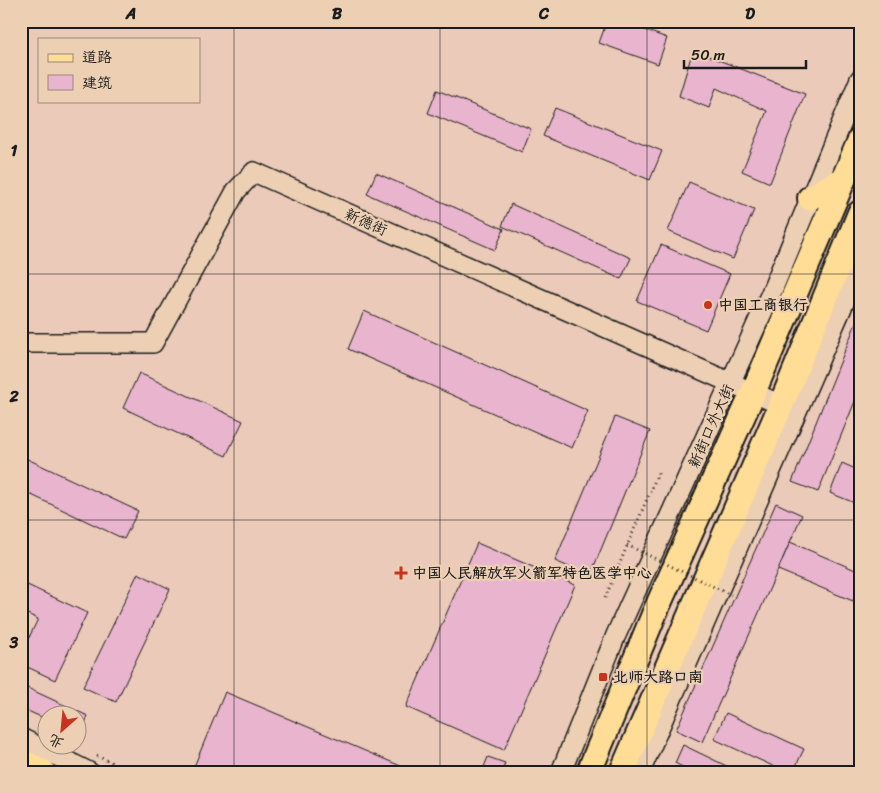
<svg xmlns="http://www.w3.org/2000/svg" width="881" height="793" font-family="Sriracha,'LXGW WenKai TC',sans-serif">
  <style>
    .building { fill: #e9b4ce; stroke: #1c1c1c }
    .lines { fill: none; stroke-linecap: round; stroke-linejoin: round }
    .minor-casing { stroke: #1c1c1c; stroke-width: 22 }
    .major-casing { stroke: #1c1c1c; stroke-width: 28 }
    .path { stroke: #1c1c1c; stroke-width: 3; stroke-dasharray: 1 4; stroke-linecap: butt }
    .minor { stroke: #edd0b4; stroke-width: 19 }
    .major { stroke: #ffdd96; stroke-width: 24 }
    .path-bridge { stroke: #1c1c1c; stroke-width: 3; stroke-dasharray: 1 4; stroke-linecap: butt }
    .grid { fill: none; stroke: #1c1c1c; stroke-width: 1; stroke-opacity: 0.55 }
    .poi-dot { fill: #c8321e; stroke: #edd0b4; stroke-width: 2 }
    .labels { text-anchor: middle; stroke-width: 4.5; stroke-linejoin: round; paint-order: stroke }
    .street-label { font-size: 15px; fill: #1c1c1c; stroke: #edd0b4 }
    .poi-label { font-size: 15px; font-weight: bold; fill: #1c1c1c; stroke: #edd0b4; text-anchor: start }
    .neatline { fill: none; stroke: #1c1c1c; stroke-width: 2 }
    .grid-label { font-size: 16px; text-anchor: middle; font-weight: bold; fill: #1c1c1c }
  </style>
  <rect width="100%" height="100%" fill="#eccab9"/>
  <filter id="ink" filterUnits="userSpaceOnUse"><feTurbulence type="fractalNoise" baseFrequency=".02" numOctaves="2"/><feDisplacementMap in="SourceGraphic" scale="10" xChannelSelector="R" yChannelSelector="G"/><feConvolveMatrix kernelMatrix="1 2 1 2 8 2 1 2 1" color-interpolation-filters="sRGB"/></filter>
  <g filter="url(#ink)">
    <g class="building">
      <path d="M607 21H620L667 38 658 64 599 43Z"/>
      <path d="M732 21H749L746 27Z"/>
      <path d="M693 50 805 94 770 183 742 171 767 111 716 88 709 108 679 96Z"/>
      <path d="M437 90 531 129 522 152 428 113Z"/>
      <path d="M555 108 662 151 650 180 543 136Z"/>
      <path d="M376 173 504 229 495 250 367 194Z"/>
      <path d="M689 182 754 210 733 259 668 231Z"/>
      <path d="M511 204 631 258 621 279 502 226Z"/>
      <path d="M661 245 730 274 706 330 637 301Z"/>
      <path d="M364 311 588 411 572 448 348 349Z"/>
      <path d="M860 313V389L818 492 792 482Z"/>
      <path d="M139 373 243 421 226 456 123 408Z"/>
      <path d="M615 417 650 431 590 576 555 561Z"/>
      <path d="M21 456 138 511 124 539 21 490Z"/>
      <path d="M842 463 860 471V505L830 493Z"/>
      <path d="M776 503 802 515 702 742 676 730Z"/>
      <path d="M790 542 860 572V586L853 601 778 570Z"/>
      <path d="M477 543 575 585 504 750 406 707Z"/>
      <path d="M138 573 170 589 116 702 83 687Z"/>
      <path d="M21 582 87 613 55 680 21 664V654L38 619 21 611Z"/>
      <path d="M21 685 88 716 80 735 78 734V716H48V720L21 708Z"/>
      <path d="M225 692 415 772H201L193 769Z"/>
      <path d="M726 713 804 749 793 772H786L714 739Z"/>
      <path d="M683 745 739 772H692L675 763Z"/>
      <path d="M488 757 505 763 502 772H482Z"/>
    </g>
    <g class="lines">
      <g class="minor-casing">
        <g id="minor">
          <path d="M21 343H153L236 191 254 172 781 405"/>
          <path d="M21 738 89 772"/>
          <path d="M561 772 616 635 771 293 860 79"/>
          <path d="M640 772 860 266"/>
        </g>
      </g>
      <g class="major-casing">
        <g id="major">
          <path d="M810 198 844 178"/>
          <path d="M21 761 43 772"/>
          <path d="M589 772 655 612 753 393 860 140"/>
          <path d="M622 772 781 405 860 213"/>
        </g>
      </g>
      <g class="path">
        <path d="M605 598 659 471"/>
        <path d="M97 756 121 767 119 772"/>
      </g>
      <use href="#minor" class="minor"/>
      <use href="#major" class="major"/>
      <path class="path-bridge" d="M627 545 731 595"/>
    </g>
  </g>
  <path class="grid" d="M234 21V772M440 21V772M647 21V772M21 274H860M21 520H860"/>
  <g class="poi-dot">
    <circle cx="708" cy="305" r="5"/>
    <path d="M398.5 565.5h5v5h5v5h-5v5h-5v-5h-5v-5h5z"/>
    <rect x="598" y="672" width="10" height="10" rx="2.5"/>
  </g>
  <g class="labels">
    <g class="street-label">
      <text transform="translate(366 222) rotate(24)" y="5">新德街</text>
      <text transform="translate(711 426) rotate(-66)" y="5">新街口外大街</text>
    </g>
    <g class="poi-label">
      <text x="718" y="310">中国工商银行</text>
      <text x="412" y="578">中国人民解放军火箭军特色医学中心</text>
      <text x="613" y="682">北师大路口南</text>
    </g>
  </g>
  <rect width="881" height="793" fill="none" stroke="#edd0b4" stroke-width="55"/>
  <rect x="38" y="38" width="162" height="65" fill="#edd0b4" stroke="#998877"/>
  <rect x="48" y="54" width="25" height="8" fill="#ffdd96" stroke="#998877"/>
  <text x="82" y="62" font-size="15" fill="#1c1c1c">道路</text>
  <rect x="48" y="75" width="25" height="15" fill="#e9b4ce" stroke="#998877"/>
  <text x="82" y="88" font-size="15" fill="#1c1c1c">建筑</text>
  <g transform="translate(62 730) rotate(207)"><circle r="24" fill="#edd0b4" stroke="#998877"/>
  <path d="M0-4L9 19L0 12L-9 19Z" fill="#c8321e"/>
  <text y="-8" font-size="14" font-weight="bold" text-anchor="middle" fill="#1c1c1c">北</text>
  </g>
  <path d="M684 60v8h122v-8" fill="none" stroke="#1c1c1c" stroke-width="2.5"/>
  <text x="691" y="60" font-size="15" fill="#1c1c1c" stroke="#edd0b4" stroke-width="4" paint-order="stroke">50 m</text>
  <rect x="28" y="28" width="826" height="738" class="neatline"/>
  <g class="grid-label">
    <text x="131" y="19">A</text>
    <text x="337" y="19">B</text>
    <text x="544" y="19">C</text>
    <text x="750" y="19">D</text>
    <text x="14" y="156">1</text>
    <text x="14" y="402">2</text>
    <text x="14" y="648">3</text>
  </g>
</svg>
